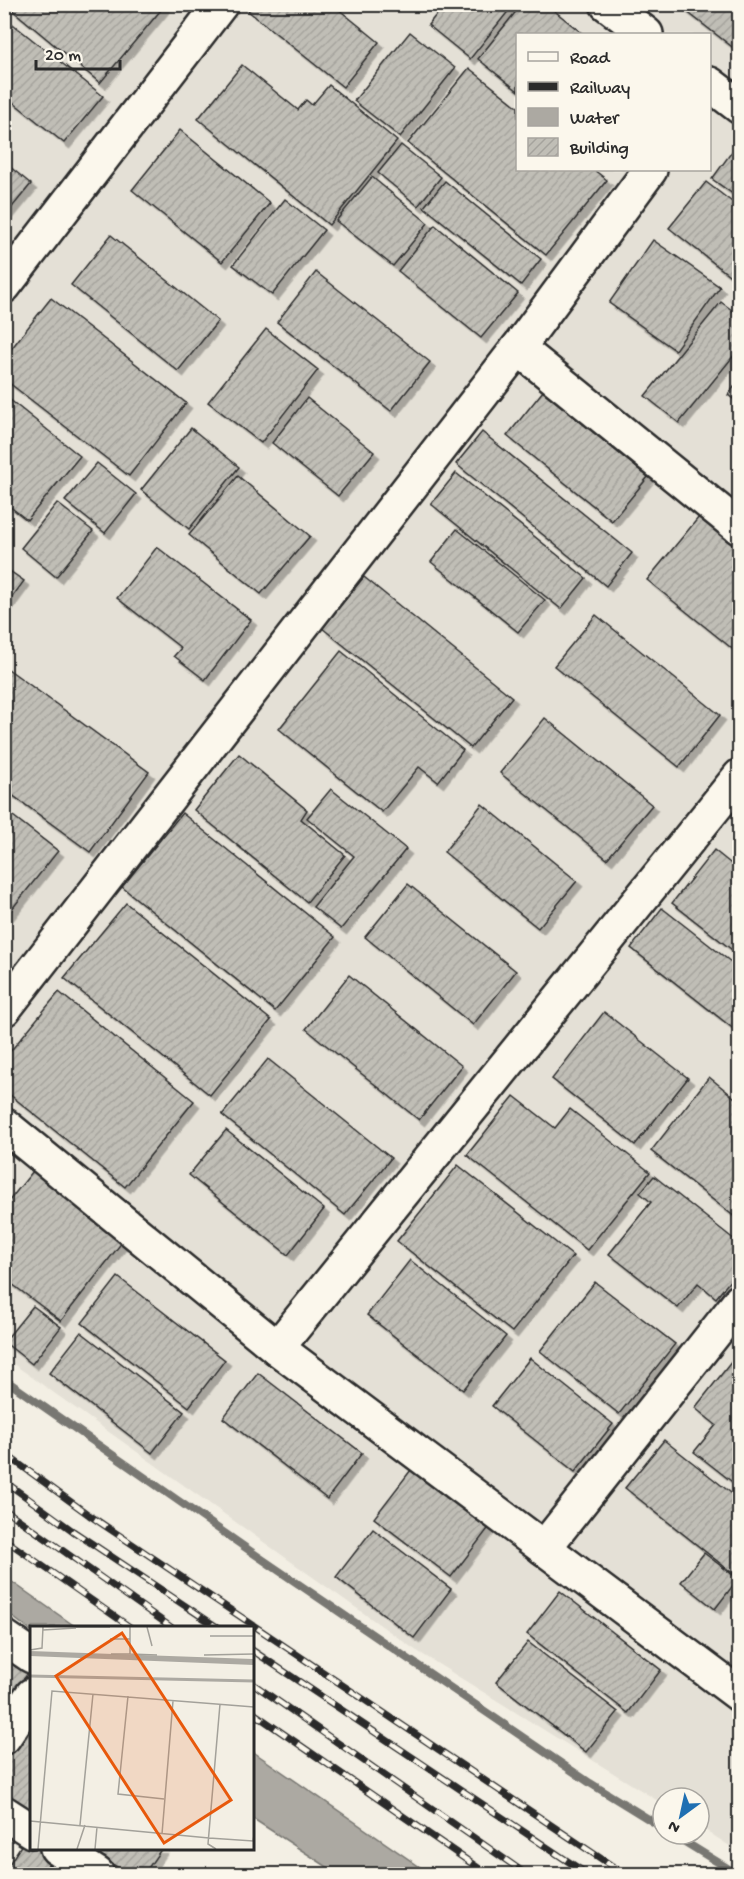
<svg xmlns="http://www.w3.org/2000/svg" width="744" height="1879" font-family="'Gochi Hand',sans-serif">
  <style>
    .built { fill: #e4e0d6; fill-rule: evenodd }
    .water { fill: #aca9a2; stroke: #787772; stroke-width: 1.5 }
    .lines { fill: none; stroke-linecap: round; stroke-linejoin: round }
    .stream { stroke: #787772; stroke-width: 8 }
    .building { fill: url(#building-hatch); stroke: #2b2b2b; stroke-width: 1.5; filter: url(#shadow) }
    .minor-casing { stroke: #2b2b2b; stroke-width: 38 }
    .minor { stroke: #fbf7ec; stroke-width: 33 }
    .rail-casing { stroke: #2b2b2b; stroke-width: 7 }
    .rail { stroke: #fbf7ec; stroke-width: 4.5; stroke-dasharray: 14; stroke-linecap: butt }
    .inset-river { fill: none; stroke: #aca9a2; stroke-width: 3 }
    .inset-road { fill: none; stroke: #a3a19a; stroke-width: 1.5 }
    .view { fill: #e8590c; fill-opacity: 0.15; stroke: #e8590c; stroke-width: 3 }
    .inset-edge { fill: none; stroke: #2b2b2b; stroke-width: 3 }
  </style>
  <defs>
    <pattern id="building-hatch" width="6" height="6" patternUnits="userSpaceOnUse" patternTransform="scale(1.5)"><rect width="6" height="6" fill="#c0beb6"/><path d="M-1 1l2-2M0 6l6-6M5 7l2-2" fill="none" stroke="#a5a39d"/></pattern>
    <filter id="shadow"><feDropShadow dx="5.5" dy="5.5" stdDeviation="0" flood-color="#0004"/></filter>
  </defs>
  <rect width="100%" height="100%" fill="#f3efe4"/>
  <filter id="ink" filterUnits="userSpaceOnUse"><feTurbulence type="fractalNoise" baseFrequency=".0167" numOctaves="2"/><feDisplacementMap in="SourceGraphic" scale="12" xChannelSelector="R" yChannelSelector="G"/><feConvolveMatrix kernelMatrix="1 2 1 2 8 2 1 2 1" color-interpolation-filters="sRGB"/></filter>
  <g filter="url(#ink)">
    <path class="built" d="M5 5H739V1852L699 1826V1798H663V1804L414 1649 5 1358ZM518 34H710V170H518Z"/>
    <g class="water">
      <path d="M5 1577 76 1627H32L31 1631 5 1611Z"/>
      <path d="M252 1751 430 1874H338L252 1818Z"/>
    </g>
    <g class="lines">
      <g class="stream">
        <path d="M4 1379 256 1555 590 1783 663 1828"/>
        <path d="M672 1834 737 1874"/>
      </g>
    </g>
    <g class="building">
      <path d="M5 4H166L100 83Z"/>
      <path d="M254 4H332L379 42 343 87 248 11Z"/>
      <path d="M445 4H514L470 59 428 25Z"/>
      <path d="M522 4H546L583 34H518V91L478 59Z"/>
      <path d="M677 4H740V53Z"/>
      <path d="M4 17 103 96 64 143 4 95Z"/>
      <path d="M410 32 455 68 400 137 354 101Z"/>
      <path d="M242 65 298 110 306 100 312 105 329 85 397 141 329 225 198 119Z"/>
      <path d="M469 68 518 107V170H594L607 180 546 255 408 143Z"/>
      <path d="M180 130 270 203 222 262 132 190Z"/>
      <path d="M401 145 441 177 418 206 378 173Z"/>
      <path d="M736 146 740 149V199L712 179Z"/>
      <path d="M4 162 31 184 4 217Z"/>
      <path d="M372 177 428 223 393 266 336 221Z"/>
      <path d="M445 181 541 259 521 285 424 207Z"/>
      <path d="M706 182 740 208V280L738 282 669 228Z"/>
      <path d="M285 199 324 230 272 295 233 265Z"/>
      <path d="M435 225 518 293 481 338 398 271Z"/>
      <path d="M111 235 218 321 178 371 71 285Z"/>
      <path d="M653 240 720 287 675 350 609 303Z"/>
      <path d="M316 272 430 362 391 411 277 322Z"/>
      <path d="M51 298 186 403 129 476 4 379V358Z"/>
      <path d="M721 302 740 316V348L679 423 645 396Z"/>
      <path d="M266 329 318 370 261 443 208 402Z"/>
      <path d="M740 379V404L728 395Z"/>
      <path d="M543 391 648 477 612 521 507 436Z"/>
      <path d="M4 395 80 456 27 520 4 502Z"/>
      <path d="M307 398 374 452 338 496 272 443Z"/>
      <path d="M191 428 239 467 189 529 141 490Z"/>
      <path d="M482 432 632 553 606 586 456 464Z"/>
      <path d="M97 463 136 494 105 533 65 501Z"/>
      <path d="M456 473 586 578 561 609 431 504Z"/>
      <path d="M238 476 310 536 261 594 189 535Z"/>
      <path d="M57 503 93 531 56 577 21 548Z"/>
      <path d="M699 517 740 549V655L647 580Z"/>
      <path d="M457 529 545 600 518 632 431 562Z"/>
      <path d="M157 547 251 620 205 680 174 656 181 648 117 598Z"/>
      <path d="M4 567 24 581 4 608Z"/>
      <path d="M364 577 512 697 471 748 322 628Z"/>
      <path d="M596 615 720 715 679 767 554 666Z"/>
      <path d="M341 651 463 750 438 782 419 767 382 812 279 729Z"/>
      <path d="M4 666 149 772 90 852 4 789Z"/>
      <path d="M545 718 652 805 607 859 500 773Z"/>
      <path d="M239 754 307 810 301 819 345 855 307 902 194 810Z"/>
      <path d="M331 789 406 849 341 929 313 907 354 856 307 818Z"/>
      <path d="M482 804 577 881 538 928 444 852Z"/>
      <path d="M4 809 58 851 4 919Z"/>
      <path d="M182 813 335 937 275 1011 122 887Z"/>
      <path d="M714 850 740 871V956L672 903Z"/>
      <path d="M408 884 516 971 473 1025 365 937Z"/>
      <path d="M126 903 271 1020 210 1095 64 978Z"/>
      <path d="M662 908 740 969V1034L631 948Z"/>
      <path d="M349 975 462 1066 419 1120 306 1029Z"/>
      <path d="M59 992 194 1101 125 1187 4 1090V1059Z"/>
      <path d="M604 1012 688 1078 635 1145 552 1079Z"/>
      <path d="M268 1059 391 1158 345 1215 222 1115Z"/>
      <path d="M709 1077 740 1102V1221L651 1151Z"/>
      <path d="M514 1096 555 1128 570 1109 650 1172 587 1250 467 1155Z"/>
      <path d="M226 1130 324 1209 288 1255 189 1175Z"/>
      <path d="M458 1165 573 1256 512 1332 397 1241Z"/>
      <path d="M33 1171 123 1241 61 1321 4 1278V1207Z"/>
      <path d="M654 1176 740 1244V1268L716 1298 698 1283 678 1308 609 1254 651 1202 640 1193Z"/>
      <path d="M410 1260 506 1336 463 1390 367 1315Z"/>
      <path d="M118 1277 225 1360 189 1407 82 1323Z"/>
      <path d="M595 1282 675 1344 619 1414 540 1351Z"/>
      <path d="M33 1306 61 1327 32 1364 4 1342Z"/>
      <path d="M81 1332 184 1412 152 1453 49 1373Z"/>
      <path d="M530 1358 613 1424 575 1472 492 1406Z"/>
      <path d="M732 1361 740 1367V1488L694 1452 716 1425 695 1408Z"/>
      <path d="M258 1373 362 1453 327 1499 223 1418Z"/>
      <path d="M664 1440 740 1500V1579L625 1488Z"/>
      <path d="M414 1466 491 1525 451 1577 374 1518Z"/>
      <path d="M373 1529 451 1589 414 1638 336 1577Z"/>
      <path d="M704 1553 738 1579 715 1609 681 1582Z"/>
      <path d="M560 1591 661 1670 628 1713 527 1634Z"/>
      <path d="M528 1642 618 1712 586 1752 496 1682Z"/>
      <path d="M4 1654 30 1670 4 1709Z"/>
      <path d="M32 1710V1811L4 1793V1751Z"/>
      <path d="M29 1833 32 1835V1848H51L57 1851 42 1874H6L4 1872Z"/>
      <path d="M87 1848H162L144 1874H128Z"/>
    </g>
    <g class="lines">
      <g class="minor-casing">
        <g id="minor">
          <path d="M607 4 646 34"/>
          <path d="M710 84 740 107"/>
          <path d="M4 286 221 4"/>
          <path d="M518 348 740 528"/>
          <path d="M4 1009 518 348 650 170"/>
          <path d="M4 1125 277 1348 740 1695"/>
          <path d="M277 1348 740 776"/>
          <path d="M544 1548 740 1301"/>
          <path d="M4 1637 32 1656"/>
          <path d="M4 1737 32 1695"/>
          <path d="M4 1813 32 1831"/>
          <path d="M57 1848 97 1874"/>
        </g>
      </g>
      <use href="#minor" class="minor"/>
      <g class="rail-casing">
        <g id="rail">
          <path d="M4 1453 89 1515 624 1874"/>
          <path d="M4 1481 73 1531 217 1627"/>
          <path d="M4 1509 171 1627"/>
          <path d="M4 1539 130 1627"/>
          <path d="M252 1650 587 1874"/>
          <path d="M252 1683 526 1874"/>
          <path d="M252 1712 487 1874"/>
        </g>
      </g>
      <use href="#rail" class="rail"/>
    </g>
  </g>
  <g transform="translate(30 1626)">
    <rect width="224" height="224" fill="#f3efe4"/>
    <path d="M0 25 223 33 224 39 0 30Z" fill="#aca9a2"/>
    <path class="inset-river" d="M0 50 224 55"/>
    <path class="inset-road" d="M46 1H80M117 1 122 20M13 4 46 2M180 10H224M80 13H100M0 24 12 22 13 1M81 28H100V1M100 28 127 29M174 29 224 28M98 70 88 168 134 173M0 195 179 212 223 215 224 209M50 199 63 68M132 208 143 75M8 223 22 65 224 81M47 223 55 199M65 223 67 201M186 223 178 218 190 78"/>
    <path class="view" d="M92 7 201 174 134 217 26 50Z"/>
    <rect width="224" height="224" class="inset-edge"/>
  </g>
  <rect width="744" height="1879" fill="none" stroke="#fbf7ec" stroke-width="24"/>
  <rect x="12" y="12" width="720" height="1855" fill="none" stroke="#2b2b2b" stroke-width="2" filter="url(#ink)"/>
  <rect x="516" y="33" width="195" height="138" fill="#fbf7ec" stroke="#a8a59f" stroke-width="1.5"/>
  <rect x="528" y="52" width="30" height="9" fill="#fbf7ec" stroke="#a8a59f" stroke-width="1.5"/>
  <text x="570" y="63" font-size="18" fill="#2b2b2b">Road</text>
  <rect x="528" y="82" width="30" height="9" fill="#2b2b2b" stroke="#a8a59f" stroke-width="1.5"/>
  <text x="570" y="93" font-size="18" fill="#2b2b2b">Railway</text>
  <rect x="528" y="108" width="30" height="18" fill="#aca9a2" stroke="#a8a59f" stroke-width="1.5"/>
  <text x="570" y="123" font-size="18" fill="#2b2b2b">Water</text>
  <rect x="528" y="138" width="30" height="18" fill="url(#building-hatch)" stroke="#a8a59f" stroke-width="1.5"/>
  <text x="570" y="153" font-size="18" fill="#2b2b2b">Building</text>
  <g transform="translate(681 1816) rotate(213)"><circle r="28" fill="#fbf7ec" stroke="#a8a59f" stroke-width="1.5"/>
  <path d="M0-4.5L10 22L0 15L-10 22Z" fill="#1f6fb2"/>
  <text y="-9" font-size="16" font-weight="bold" text-anchor="middle" fill="#2b2b2b">N</text>
  </g>
  <path d="M36 60v9h84v-9" fill="none" stroke="#2b2b2b" stroke-width="3"/>
  <text x="45" y="60" font-size="18" fill="#2b2b2b" stroke="#fbf7ec" stroke-width="4.5" paint-order="stroke">20 m</text>
</svg>
